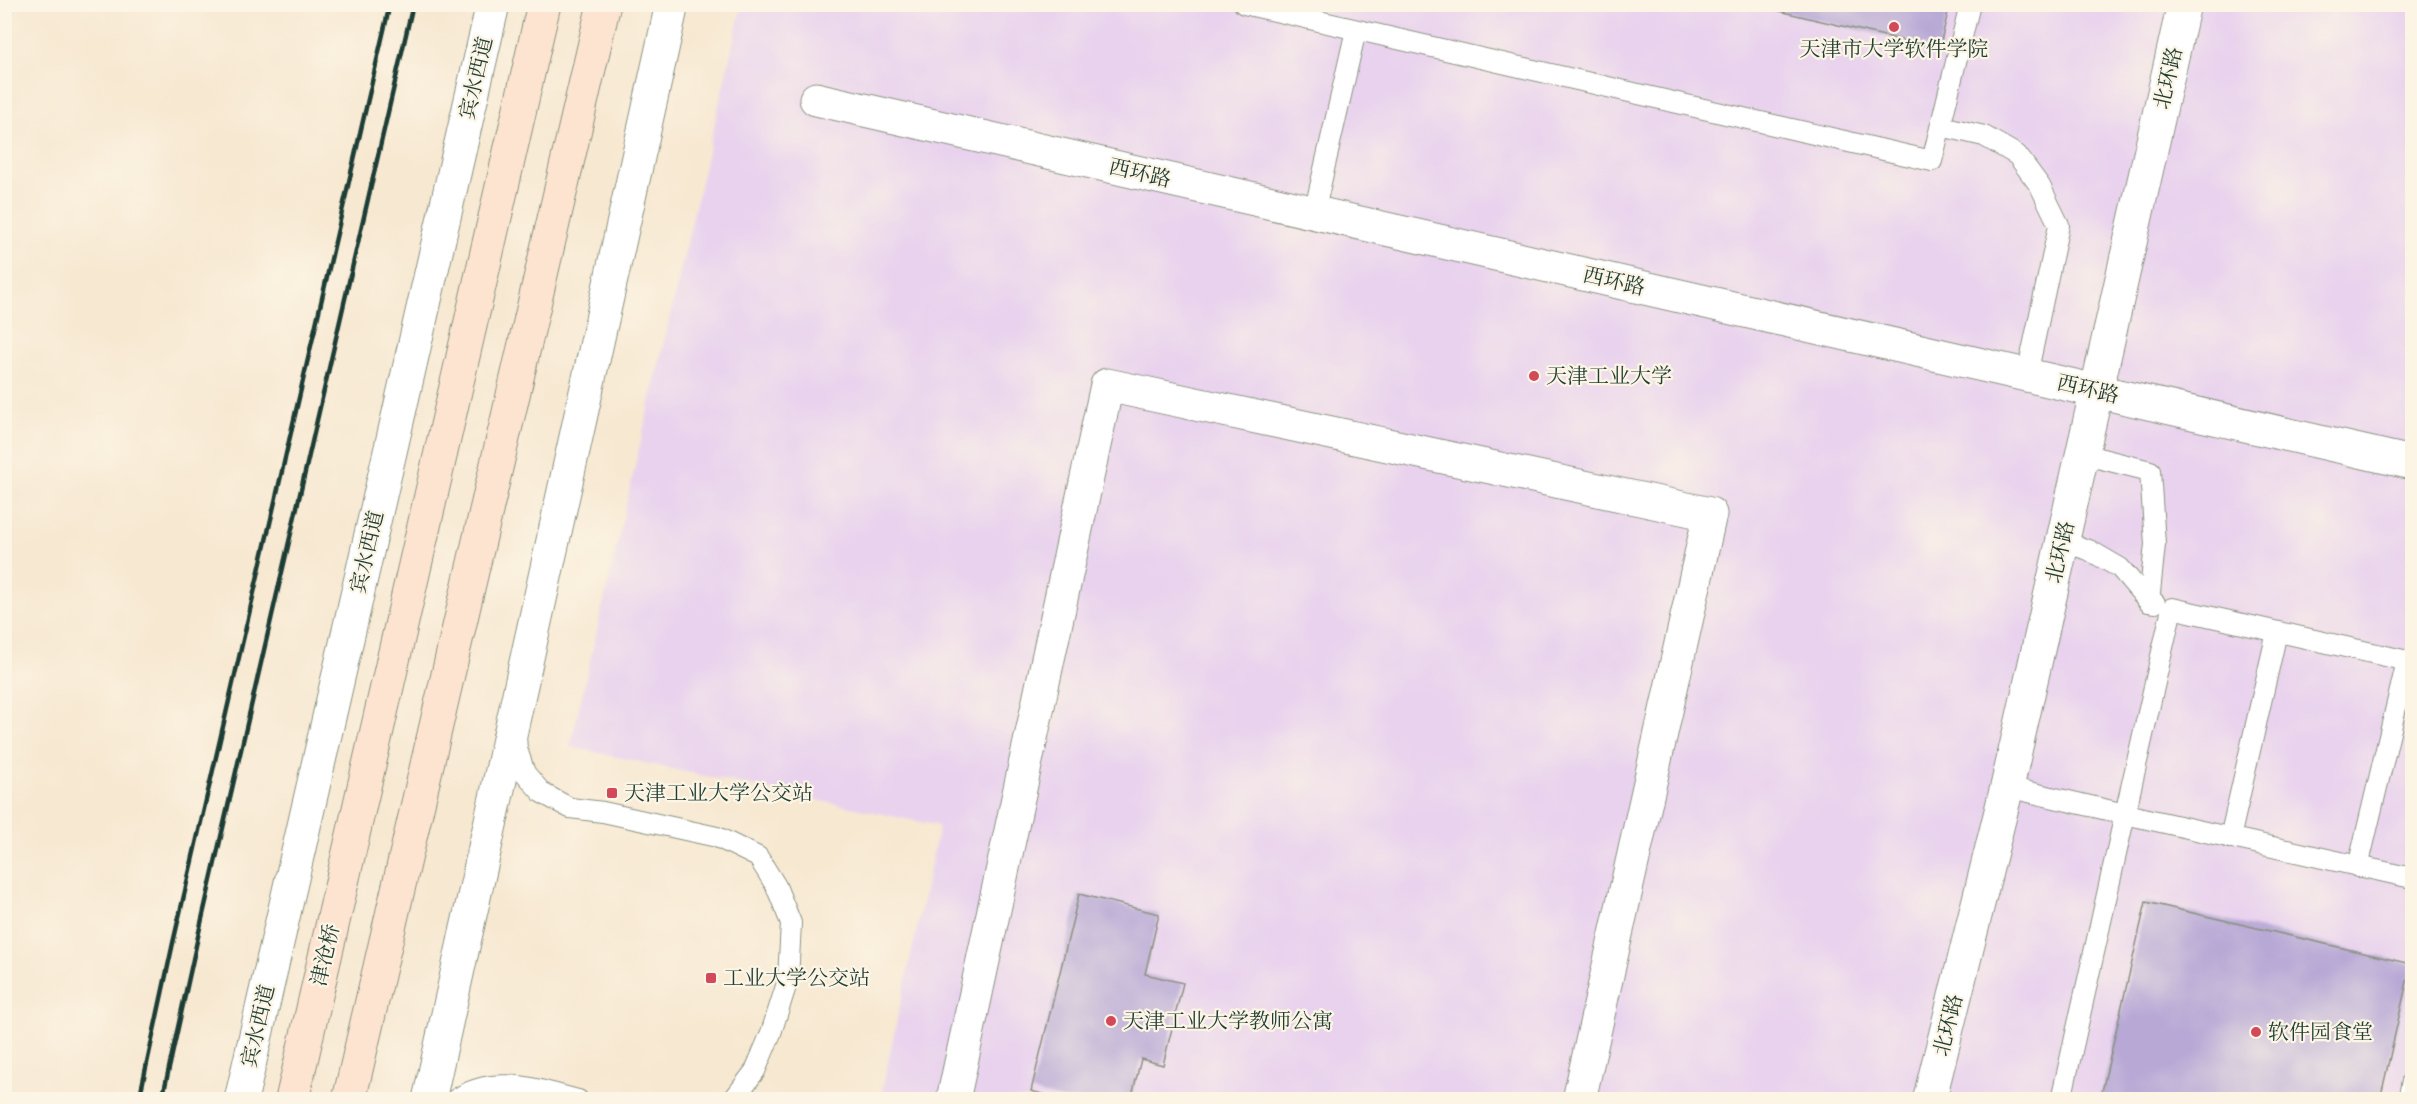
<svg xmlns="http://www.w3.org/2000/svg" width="2417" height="1104" font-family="'Sorts Mill Goudy','Noto Serif SC',serif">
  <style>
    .built { fill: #e8d2ee }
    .water { fill: #72c0ec; stroke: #487e90; stroke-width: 1.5 }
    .building { fill: #b7a8d6 }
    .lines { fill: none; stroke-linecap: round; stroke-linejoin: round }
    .service-casing { stroke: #8b9282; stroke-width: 22 }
    .minor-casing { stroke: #8b9282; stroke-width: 35 }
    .tertiary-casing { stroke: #8b9282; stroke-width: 35 }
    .secondary-casing { stroke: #8b9282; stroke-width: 35 }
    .service { stroke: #fff; stroke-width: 20 }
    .minor { stroke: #fff; stroke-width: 33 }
    .tertiary { stroke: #fff; stroke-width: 33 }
    .secondary { stroke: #fde4d0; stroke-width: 33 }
    .rail { stroke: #1f3d34; stroke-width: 4.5 }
    .poi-dot { fill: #d1495b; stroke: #fcf5e5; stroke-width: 2 }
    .labels { text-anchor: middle; stroke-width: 4.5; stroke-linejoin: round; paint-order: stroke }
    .poi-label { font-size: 21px; fill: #1f3d34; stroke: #fcf5e5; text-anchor: start }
    .street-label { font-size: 21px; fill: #1f3d34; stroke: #fcf5e5 }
  </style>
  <rect width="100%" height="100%" fill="#fcf5e5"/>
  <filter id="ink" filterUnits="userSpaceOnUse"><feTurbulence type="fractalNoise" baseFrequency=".0167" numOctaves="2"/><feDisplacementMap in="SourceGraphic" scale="12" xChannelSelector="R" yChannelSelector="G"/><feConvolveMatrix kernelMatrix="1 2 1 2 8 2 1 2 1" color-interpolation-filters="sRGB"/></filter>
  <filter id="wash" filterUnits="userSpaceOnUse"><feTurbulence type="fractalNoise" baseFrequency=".008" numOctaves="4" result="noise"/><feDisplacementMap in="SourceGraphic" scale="24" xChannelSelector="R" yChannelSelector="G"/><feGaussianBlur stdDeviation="1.35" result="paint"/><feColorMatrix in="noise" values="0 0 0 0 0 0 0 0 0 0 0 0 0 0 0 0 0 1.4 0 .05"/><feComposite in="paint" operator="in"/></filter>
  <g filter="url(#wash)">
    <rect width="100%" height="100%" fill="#f7e8d1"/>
    <path class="built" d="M742 5H2412V1099H880L939 826 570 747Z"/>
    <path class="water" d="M5 4 14 5 5 47 4 5Z"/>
    <g id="blocks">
      <g class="building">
        <path d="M1750 4H1950L1939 49Z"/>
        <path d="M1079 894 1159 914 1145 974 1183 983 1163 1065 1141 1059 1131 1100H1064L1031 1091Z"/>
        <path d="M2146 902 2411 964 2380 1100H2100Z"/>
      </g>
    </g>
  </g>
  <g filter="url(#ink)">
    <use href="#blocks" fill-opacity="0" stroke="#8b9282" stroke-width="1.5"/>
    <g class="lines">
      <g class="service-casing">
        <g id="service">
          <path d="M1244 4 1932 161 1970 4"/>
          <path d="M1941 126 1984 136 2017 155 2040 186 2059 225 2027 375"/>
          <path d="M1314 213 1356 30"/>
          <path d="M2082 454 2150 471 2155 544 2149 602"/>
          <path d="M2062 542 2089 550 2120 568 2149 602 2155 603"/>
          <path d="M2412 662 2172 608 2125 814 2412 878"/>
          <path d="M516 736 517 749 525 773 542 793 570 808 603 812 717 837 758 857 776 886 791 923 788 980 771 1033 755 1071 733 1100"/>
          <path d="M2007 787 2125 814 2061 1100"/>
          <path d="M2230 838 2277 632"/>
          <path d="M2358 867 2407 661"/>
          <path d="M455 1100C493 1073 536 1089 578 1100"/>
          <path d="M2408 1100 2412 1081"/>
        </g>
      </g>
      <g class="minor-casing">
        <g id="minor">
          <path d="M1930 1097 2007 787 2184 4"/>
          <path d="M953 1100 1107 385 1710 514 1579 1100"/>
        </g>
      </g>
      <g class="tertiary-casing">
        <g id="tertiary">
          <path d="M816 99 2412 463"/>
          <path d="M241 1100 493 4"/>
          <path d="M429 1100 672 4"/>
        </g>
      </g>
      <g class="secondary-casing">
        <g id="secondary">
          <path d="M292 1100 544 4"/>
          <path d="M349 1100 604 4"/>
        </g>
      </g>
      <use href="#service" class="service"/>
      <use href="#minor" class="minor"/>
      <use href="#tertiary" class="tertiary"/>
      <use href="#secondary" class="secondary"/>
      <g class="rail">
        <path d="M139 1100 173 943 390 4"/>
        <path d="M162 1100 199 932 413 4"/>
      </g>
    </g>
  </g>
  <g class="poi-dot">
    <circle cx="1894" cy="27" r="6"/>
    <circle cx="1534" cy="376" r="6"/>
    <rect x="606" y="787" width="12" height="12" rx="3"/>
    <rect x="705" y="972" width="12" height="12" rx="3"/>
    <circle cx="1111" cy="1021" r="6"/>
    <circle cx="2256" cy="1032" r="6"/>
  </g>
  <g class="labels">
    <g class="poi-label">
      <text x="1894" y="56" text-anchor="middle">天津市大学软件学院</text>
      <text x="1546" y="383">天津工业大学</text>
      <text x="624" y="800">天津工业大学公交站</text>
      <text x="723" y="985">工业大学公交站</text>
      <text x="1123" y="1028">天津工业大学教师公寓</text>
      <text x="2268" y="1039">软件园食堂</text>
    </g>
    <g class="street-label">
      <text transform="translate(476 78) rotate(-77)" y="7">宾水西道</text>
      <text transform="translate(2168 78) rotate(-77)" y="7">北环路</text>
      <text transform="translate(1140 173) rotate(13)" y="7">西环路</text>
      <text transform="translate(1614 281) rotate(13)" y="7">西环路</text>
      <text transform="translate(2088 389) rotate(13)" y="7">西环路</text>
      <text transform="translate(367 552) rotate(-77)" y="7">宾水西道</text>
      <text transform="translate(2060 552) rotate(-77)" y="7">北环路</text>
      <text transform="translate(325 955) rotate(-77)" y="7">津沧桥</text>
      <text transform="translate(1948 1025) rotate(-76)" y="7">北环路</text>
      <text transform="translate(258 1026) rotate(-77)" y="7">宾水西道</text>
    </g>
  </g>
  <rect width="2417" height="1104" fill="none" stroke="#fcf5e5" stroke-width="24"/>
</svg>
